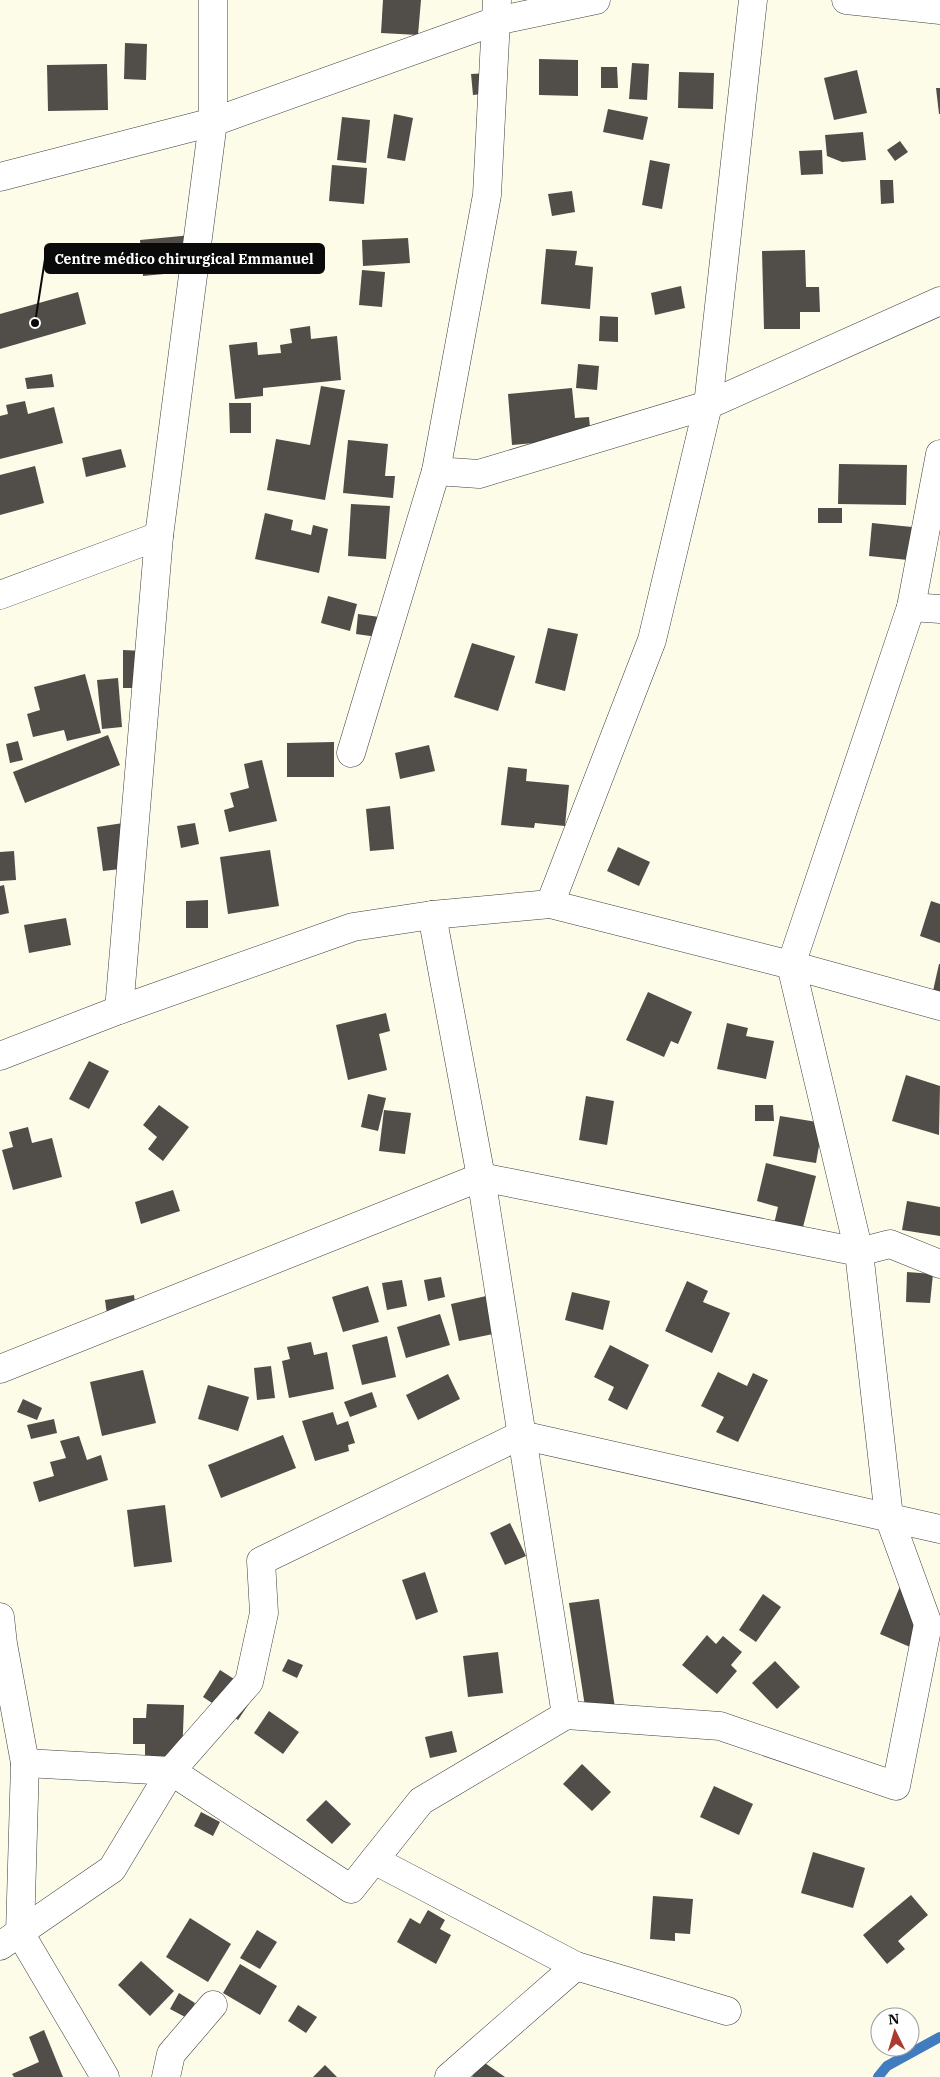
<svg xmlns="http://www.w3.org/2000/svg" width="940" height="2077" font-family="'IBM Plex Serif',serif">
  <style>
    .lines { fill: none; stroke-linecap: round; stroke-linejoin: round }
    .stream { stroke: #417cbf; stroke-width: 10 }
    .building { fill: #514d48 }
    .minor-casing { stroke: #3d3d3d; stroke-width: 29 }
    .minor { stroke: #fff; stroke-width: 28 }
    .leader { fill: none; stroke: #0a0a0a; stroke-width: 2 }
    .callout-dot { fill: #0a0a0a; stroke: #fff; stroke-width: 2 }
    .callout { fill: #0a0a0a; stroke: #0a0a0a; stroke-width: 2 }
    .callout-label { font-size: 14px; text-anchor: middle; font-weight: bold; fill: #fff }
  </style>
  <rect width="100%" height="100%" fill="#fdfce9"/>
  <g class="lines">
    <path class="stream" d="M878 2077 887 2066 940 2037"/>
  </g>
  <g class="building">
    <path d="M383 0H421L418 35 381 33Z"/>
    <path d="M125 43 147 44 146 80 124 79Z"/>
    <path d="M539 59 578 60V96L539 95Z"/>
    <path d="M632 63 649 64 647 100 629 99Z"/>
    <path d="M107 64 108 110 48 111 47 65Z"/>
    <path d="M601 67H617L618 88H601Z"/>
    <path d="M857 70 867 113 834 120 824 78Z"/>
    <path d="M679 72 714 73 713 109 678 108Z"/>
    <path d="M490 73 492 93 473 95 471 74Z"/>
    <path d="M936 88H940V114H939Z"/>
    <path d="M608 109 648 117 643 140 603 132Z"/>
    <path d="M394 114 413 118 405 161 387 158Z"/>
    <path d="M342 117 370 120 366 163 337 160Z"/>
    <path d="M863 132 866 160 842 162 827 156 825 135Z"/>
    <path d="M900 141 908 152 895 161 887 150Z"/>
    <path d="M822 150 823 174 801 175 799 151Z"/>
    <path d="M650 160 670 164 662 209 642 205Z"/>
    <path d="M332 165 367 168 364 204 329 201Z"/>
    <path d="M880 180H893L894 203 881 204Z"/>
    <path d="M572 191 575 212 552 216 548 194Z"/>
    <path d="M192 235 196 271 143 276 140 240Z"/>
    <path d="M408 238 410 263 363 266 362 240Z"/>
    <path d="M546 249 577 251 575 265 593 267 590 309 541 304Z"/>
    <path d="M805 250 806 287H819L820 312H800V329H764L762 251Z"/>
    <path d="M362 270 385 272 382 307 359 305Z"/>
    <path d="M681 286 685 308 655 315 651 293Z"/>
    <path d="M78 292 86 324 0 349V314Z"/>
    <path d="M600 316 618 317V342L599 341Z"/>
    <path d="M310 326 311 339 337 336 341 380 263 388V396L235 399 229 345 257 342 258 355 281 353 280 345 292 343 290 329Z"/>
    <path d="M578 364 599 366 597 390 576 388Z"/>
    <path d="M52 374 54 387 27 389 25 378Z"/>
    <path d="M321 386 345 390 325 500 267 490 276 439 310 445Z"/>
    <path d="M572 388 575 418 589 417 591 438 512 445 508 394Z"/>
    <path d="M25 401 28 414 54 407 63 443 0 459V416L8 414 6 405Z"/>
    <path d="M229 403H251V433H230Z"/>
    <path d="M348 440 388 444 385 476H395L393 498 343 493Z"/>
    <path d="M121 449 126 467 86 477 82 458Z"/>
    <path d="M839 464 907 465 906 505 838 504Z"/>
    <path d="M35 466 44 503 0 515V475Z"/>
    <path d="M351 504 390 506 386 559 348 556Z"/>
    <rect x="818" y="508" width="24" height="15"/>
    <path d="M265 513 293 520 291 530 311 535 313 525 328 529 319 573 255 559Z"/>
    <path d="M872 523 912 527 908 560 869 556Z"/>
    <path d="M328 596 357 604 350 631 321 623Z"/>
    <path d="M358 614 394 619 392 639 356 634Z"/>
    <path d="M548 628 578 634 565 691 535 683Z"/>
    <path d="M472 643 515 656 498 711 454 697Z"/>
    <path d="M123 650 144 651V688H123Z"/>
    <path d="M85 674 101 733 67 741 64 730 33 737 27 714 40 710 34 687Z"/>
    <path d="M118 678 122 727 102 729 97 680Z"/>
    <path d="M108 735 120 765 25 803 13 772Z"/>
    <path d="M18 741 23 760 10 763 6 744Z"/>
    <path d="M334 742V777H287V743Z"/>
    <path d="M429 745 435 771 400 779 395 753Z"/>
    <path d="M262 760 277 821 229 832 224 810 234 807 230 793 249 788 244 764Z"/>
    <path d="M508 767 527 769 526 781 569 785 565 826 535 823 534 828 501 825Z"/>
    <path d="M390 806 394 849 370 851 366 809Z"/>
    <path d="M123 823 129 868 103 871 97 827Z"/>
    <path d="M195 823 199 844 181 848 177 826Z"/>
    <path d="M618 847 650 862 639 886 607 871Z"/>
    <path d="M270 850 279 906 228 914 220 857Z"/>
    <path d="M14 851 16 880 0 881V852Z"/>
    <path d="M4 885 9 913 0 915V886Z"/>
    <path d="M208 900V928H186V901Z"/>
    <path d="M931 901 940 904V943L920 936Z"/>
    <path d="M66 918 71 945 29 953 24 925Z"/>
    <path d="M939 964H940V993L933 991Z"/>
    <path d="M648 992 692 1012 678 1044 671 1041 664 1057 626 1040Z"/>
    <path d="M386 1013 390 1031 379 1034 387 1070 348 1080 336 1025Z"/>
    <path d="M727 1023 748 1028 746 1036 774 1041 766 1079 717 1069Z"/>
    <path d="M89 1061 109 1071 89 1109 69 1099Z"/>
    <path d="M906 1075 940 1086 939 1135 892 1121Z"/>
    <path d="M368 1094 386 1098 378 1131 361 1127Z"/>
    <path d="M586 1096 614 1101 607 1145 579 1140Z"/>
    <path d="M159 1105 189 1127 163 1161 148 1149 157 1137 143 1125Z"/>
    <path d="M755 1105H773L774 1121H755Z"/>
    <path d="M384 1110 411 1113 405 1154 379 1151Z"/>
    <path d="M780 1116 823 1123 816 1163 773 1156Z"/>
    <path d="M28 1127 32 1143 52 1138 62 1177 13 1190 2 1150 13 1147 9 1132Z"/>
    <path d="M766 1163 816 1176 802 1231 774 1224 778 1207 757 1201Z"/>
    <path d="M173 1190 180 1211 141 1224 135 1202Z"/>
    <path d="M907 1201 940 1207V1236L902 1230Z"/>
    <path d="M907 1272 933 1274 930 1303 906 1302Z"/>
    <path d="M441 1277 445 1297 428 1301 424 1280Z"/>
    <path d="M402 1280 407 1306 387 1310 382 1283Z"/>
    <path d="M687 1281 708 1291 703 1302 730 1313 712 1353 665 1331Z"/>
    <path d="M368 1286 379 1322 343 1332 332 1297Z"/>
    <path d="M572 1292 610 1301 603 1330 565 1320Z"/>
    <path d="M495 1294 503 1332 459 1341 451 1304Z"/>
    <path d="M134 1295 137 1317 108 1322 105 1300Z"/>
    <path d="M440 1314 450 1345 406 1358 397 1327Z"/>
    <path d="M387 1336 396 1377 362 1385 352 1345Z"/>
    <path d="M311 1342 314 1355 327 1352 334 1389 289 1398 282 1361 290 1359 287 1347Z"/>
    <path d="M610 1345 649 1365 627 1410 608 1400 614 1387 594 1377Z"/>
    <path d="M271 1366 275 1398 257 1400 254 1368Z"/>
    <path d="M143 1370 156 1423 102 1436 90 1382Z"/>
    <path d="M718 1372 747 1386 753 1373 768 1380 738 1442 716 1432 724 1417 701 1406Z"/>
    <path d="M448 1374 460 1399 418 1420 406 1395Z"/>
    <path d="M208 1385 249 1397 238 1431 198 1419Z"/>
    <path d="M372 1392 377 1407 350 1417 344 1402Z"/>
    <path d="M23 1399 42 1408 37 1420 17 1412Z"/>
    <path d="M333 1412 337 1425 348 1421 355 1443 348 1445 349 1451 315 1461 302 1421Z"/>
    <path d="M54 1419 57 1433 31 1439 27 1425Z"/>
    <path d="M283 1435 296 1468 221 1498 208 1465Z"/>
    <path d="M79 1436 87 1460 101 1455 108 1480 39 1502 33 1482 54 1476 50 1462 66 1458 60 1441Z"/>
    <path d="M165 1505 172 1562 134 1567 127 1510Z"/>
    <path d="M510 1523 526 1556 505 1565 490 1533Z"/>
    <path d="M425 1572 438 1612 416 1620 402 1580Z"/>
    <path d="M904 1577 933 1611 917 1650 880 1634Z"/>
    <path d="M763 1594 781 1607 756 1642 739 1630Z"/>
    <path d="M599 1599 615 1708 586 1713 569 1603Z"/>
    <path d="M707 1635 716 1644 723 1636 742 1652 731 1665 737 1671 717 1694 682 1665Z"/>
    <path d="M498 1652 503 1693 468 1697 463 1656Z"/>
    <path d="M288 1659 303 1665 297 1678 282 1671Z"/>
    <path d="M775 1661 800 1687 777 1709 752 1683Z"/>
    <path d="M220 1670 256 1693 238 1720 203 1697Z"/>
    <path d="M147 1704 184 1705 182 1759 145 1758V1744H133V1718H146Z"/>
    <path d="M269 1711 299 1732 283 1754 254 1733Z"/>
    <path d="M452 1731 457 1752 430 1758 425 1737Z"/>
    <path d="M582 1764 611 1792 592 1811 563 1784Z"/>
    <path d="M714 1786 753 1804 739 1835 700 1817Z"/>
    <path d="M326 1800 351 1824 332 1844 306 1820Z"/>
    <path d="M201 1812 220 1822 213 1836 194 1826Z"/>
    <path d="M813 1852 865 1868 853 1908 801 1893Z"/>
    <path d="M911 1895 928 1915 898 1941 905 1949 887 1964 863 1935Z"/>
    <path d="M653 1896 693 1899 690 1934 675 1933V1941L650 1939Z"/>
    <path d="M428 1910 445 1920 440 1929 451 1935 436 1964 397 1942 410 1918 420 1924Z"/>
    <path d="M190 1918 231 1944 208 1982 166 1957Z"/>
    <path d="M257 1930 277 1942 260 1969 240 1958Z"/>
    <path d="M141 1961 174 1991 150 2016 118 1985Z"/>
    <path d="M240 1964 277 1986 260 2015 223 1993Z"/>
    <path d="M179 1993 195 2003 187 2018 170 2009Z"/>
    <path d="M298 2005 317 2017 306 2033 288 2021Z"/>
    <path d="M44 2030 63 2077H14L12 2074 39 2062 29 2037Z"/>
    <path d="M482 2061 505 2077H472Z"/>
    <path d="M325 2065 337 2077H313Z"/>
  </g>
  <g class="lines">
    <g class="minor-casing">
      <g id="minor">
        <path d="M497 0 487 195 436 471 479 474 708 405 940 301"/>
        <path d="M846 0 940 10"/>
        <path d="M0 177 213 122 496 21 596 0"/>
        <path d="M0 595 159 536"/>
        <path d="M911 607 940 609"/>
        <path d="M351 753 436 471"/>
        <path d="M550 904 652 640 708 405 753 0"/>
        <path d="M432 915 481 1177 566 1715 720 1726 896 1786 928 1624 889 1517 859 1252 791 965 911 607 940 454"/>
        <path d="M119 1010 159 536 213 122V0"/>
        <path d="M0 1056 119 1010 353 927 432 915 550 904 791 965 940 1006"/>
        <path d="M0 1369 481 1177 859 1252 890 1244 940 1264"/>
        <path d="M0 1617 3 1644 25 1763 20 1933 105 2077"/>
        <path d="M25 1763 171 1771 351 1889 421 1801 566 1715"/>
        <path d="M374 1860 576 1966 727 2011"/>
        <path d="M0 1946 112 1869 171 1771 249 1682 264 1613 261 1561 521 1435 940 1529"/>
        <path d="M166 2077 171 2054 213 2005"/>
        <path d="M449 2077 576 1966"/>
      </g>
    </g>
    <use href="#minor" class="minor"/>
  </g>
  <path class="leader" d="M35 323L45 259"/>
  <circle class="callout-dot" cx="35" cy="323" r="5"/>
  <rect class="callout" x="45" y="244" width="279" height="29" rx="5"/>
  <g class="callout-label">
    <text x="184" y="264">Centre médico chirurgical Emmanuel</text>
  </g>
  <g transform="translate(895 2032) rotate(355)"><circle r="24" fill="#ffffff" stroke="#9d9d9d"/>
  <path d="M0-4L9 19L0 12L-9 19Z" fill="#ab3b31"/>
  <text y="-8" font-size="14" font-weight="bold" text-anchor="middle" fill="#0a0a0a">N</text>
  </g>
</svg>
